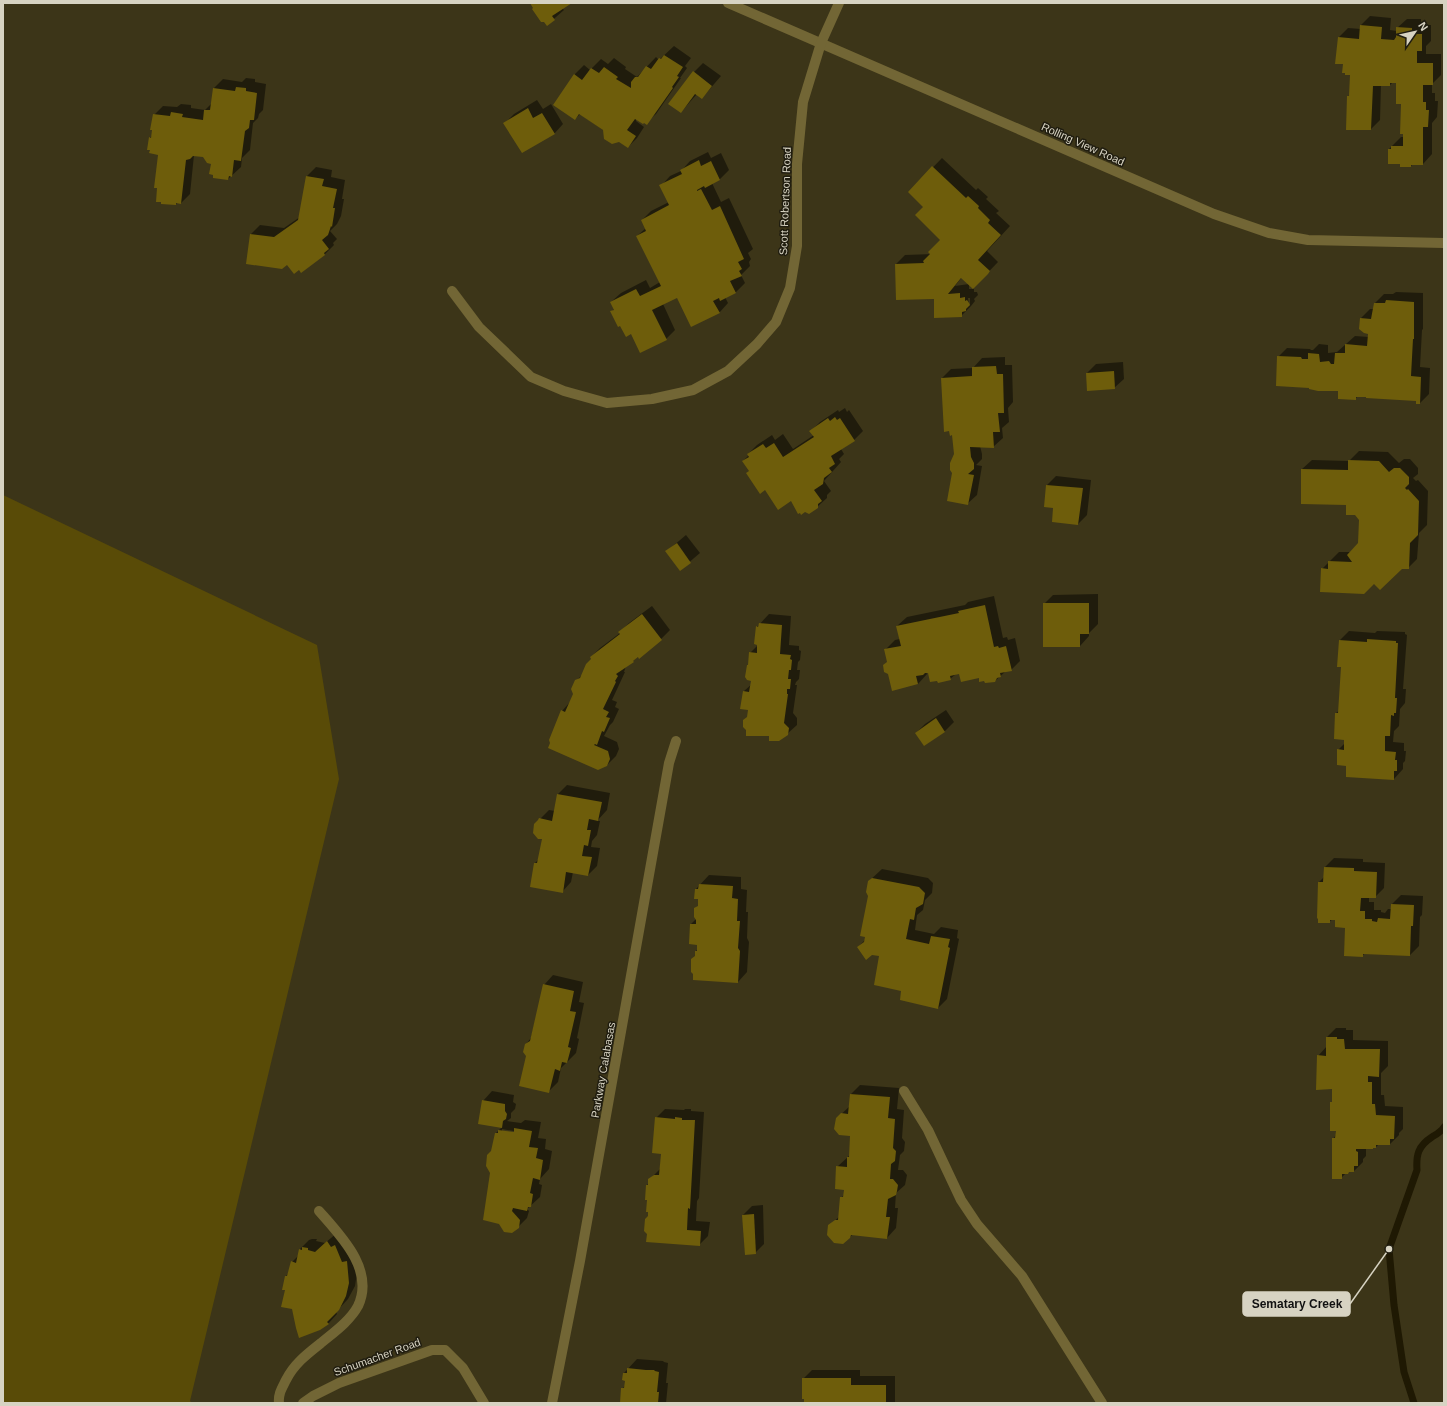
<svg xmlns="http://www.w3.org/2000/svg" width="1447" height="1406" font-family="Helvetica,sans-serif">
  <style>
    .green { fill: #594b07 }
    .shadow { fill: #0007; fill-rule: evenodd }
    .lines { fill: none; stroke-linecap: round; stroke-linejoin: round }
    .stream { stroke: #1f1903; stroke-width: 7 }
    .building { fill: #6e5d0b }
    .service { stroke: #726635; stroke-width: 10 }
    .minor { stroke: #726635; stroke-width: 10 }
    .labels { text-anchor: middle; stroke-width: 3; stroke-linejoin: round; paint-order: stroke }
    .street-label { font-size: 11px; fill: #d7d3c2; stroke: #201d10 }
    .leader { fill: none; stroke: #d7d3c2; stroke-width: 1.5 }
    .callout-dot { fill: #d7d3c2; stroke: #201d10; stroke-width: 1.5 }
    .callout { fill: #d7d3c2; stroke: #d7d3c2; stroke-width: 1.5 }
    .callout-label { font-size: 12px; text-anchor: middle; font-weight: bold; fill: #111 }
  </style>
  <rect width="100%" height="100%" fill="#3c3518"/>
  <path class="green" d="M3 495 317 645 339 779 190 1401 192 1403H3Z"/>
  <g class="shadow">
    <path d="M531 3H570L562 8 564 10 548 24Z"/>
    <path d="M1370 16 1391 18 1390 30 1397 31V28L1407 19H1421V25H1431V41L1426 46V54H1441V75L1432 84V93H1435V101H1438L1437 117 1432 123V154L1423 164H1413L1411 166 1401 163 1389 149 1401 137H1404L1402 103 1397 82H1393L1390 85H1381L1380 120 1371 129 1348 97 1350 94 1351 74 1344 63 1339 37 1348 28 1361 29V25Z"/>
    <path d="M674 46 691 58 685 66 687 68 680 78H681L656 114 646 123 636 119V121L644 127 637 138 628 147 580 114 575 119 574 75 584 65 590 70 601 59 608 64 614 58 626 67 625 69 637 77 656 57 659 60Z"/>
    <path d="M703 63 721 76 702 98 697 94 681 112 694 72Z"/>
    <path d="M246 78 255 79V82L266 84 263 110 259 114 258 118 253 123 250 150 242 158 241 167 228 179 204 156 194 155 190 194 181 203 178 202 176 204 159 154 150 138 152 136 154 115 163 106 177 107 181 104 191 105V108L205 110 212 103 214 88 223 79 242 82Z"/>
    <path d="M537 100 543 109 551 104 563 124 554 134 505 123 514 114Z"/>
    <path d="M708 152 711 158 721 153 729 170 720 179 712 183 721 202 729 198 753 249 748 253 751 259 749 262 750 266 741 275 745 283 736 292 725 297 728 303 719 313 677 297 663 304 675 330 666 339 632 333 612 312 615 308 611 302 621 293 646 280 650 288 660 282 637 236 646 228 642 220 651 211 669 202 661 186 670 176 681 171 690 161Z"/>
    <path d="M942 158 976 190 978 188 988 197 986 199 999 211 996 213 1010 226 987 251 998 262 974 287V292H977L978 295 974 299 975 301 971 306 961 316 935 298 896 264 905 255 933 254 942 240 924 207 909 192ZM962 277 969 284 955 286ZM969 284 974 289H969ZM968 298H970V304L969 306Z"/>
    <path d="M316 167 332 170 331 177 345 180 342 199H344L341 216 337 224 330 231 337 239 333 243 334 245 325 254 301 272 299 269 287 264 247 263 251 234 260 225 284 228 300 217 307 176Z"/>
    <path d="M1396 292 1423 293V329L1422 330 1420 367 1430 368 1429 394 1420 403 1417 400 1366 396H1358L1355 399 1278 357 1287 348 1310 349 1311 350H1313L1319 344 1328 345V353L1337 352 1355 336 1369 337V333L1361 318 1370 309H1374L1375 303 1384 294H1393Z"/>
    <path d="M1005 357V365H1012L1013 402 1008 408 1009 422 1002 428 1003 438 993 447 980 446 982 454V459L976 465 982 466 977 495 967 504 953 473 955 454 953 434 942 378 951 369 973 368 982 358Z"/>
    <path d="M1123 362 1124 379 1114 388 1087 373 1096 364Z"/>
    <path d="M845 408 847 412 849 410 863 431 854 440 841 449 844 454 839 459 841 462 824 481 831 491 827 495V498L817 507 791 500 750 471 743 461 749 455 748 454 757 445 772 435 775 440 783 434 793 449 814 435 811 431 820 422 838 410 839 412Z"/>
    <path d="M1359 451 1388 452 1399 463 1404 459H1410L1418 468V474L1413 478 1416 481 1418 480 1428 491 1427 525 1419 533 1417 559 1408 568H1401L1374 583 1322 569 1339 552H1350L1359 543 1360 520 1347 504 1302 469 1312 460 1349 461Z"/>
    <path d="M1056 476 1091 480 1087 515 1078 524 1054 507 1045 506 1047 485Z"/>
    <path d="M686 535 700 553 680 570 667 551Z"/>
    <path d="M1098 594V624L1089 633V636L1080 646 1044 604 1053 595Z"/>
    <path d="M994 596 1003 638 1007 637 1008 640 1015 638 1020 661 1011 670 1006 671 995 681 979 676 960 673 956 674 950 679 929 671 926 672 927 674 918 684 888 661 886 649 895 640 900 639 897 626 907 617 965 605 968 602Z"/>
    <path d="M652 606 670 630 661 639 626 666 624 672H625L612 700 617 702 615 707 619 709 613 722 610 725 604 736 617 742 619 749 616 756 607 765 562 711 570 702 574 694 576 681 583 674 592 659 591 657 600 648 620 633V632L629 623Z"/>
    <path d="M769 614 791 616 789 645 799 646V650L801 651 800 660 798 662 797 670H800L799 679 796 682 795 685H797L793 713 797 718V725L787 734 770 735 748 716 749 709 744 691 752 684 749 664 750 653 759 644 757 627Z"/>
    <path d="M1349 631 1375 633 1377 631 1405 632V634L1407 635 1403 689H1406L1405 703 1400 709 1399 726 1394 731 1393 742 1404 743V751H1406L1405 761 1403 763V769L1394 779 1347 765 1338 750 1345 743 1336 713 1340 710 1342 666 1340 640Z"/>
    <path d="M946 710 954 722 945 731 924 745 916 733 925 724Z"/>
    <path d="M567 785 610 793 607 810 597 821H600L597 835 592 841 591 847 600 848 597 866 588 875 573 872 571 882 562 892 535 863 539 859 543 838 535 824 549 810 555 811 558 794Z"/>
    <path d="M1334 858 1363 859V862L1385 863 1384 888 1375 897H1369V902H1374V910H1381V912L1385 913 1388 909H1391L1392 904 1401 895 1423 896 1422 915 1420 917 1419 946 1410 955 1365 953 1362 956 1346 927 1336 919H1333L1329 922 1319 882 1324 877 1325 867Z"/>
    <path d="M882 869 928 878 933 883 932 893 925 900 923 910 917 915 915 930 934 934 941 927 958 930 957 938 959 939 947 999 938 1008 902 990 881 955 858 947 865 940 869 896V881Z"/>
    <path d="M709 875 741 877V889L747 890 746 912H748L747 938 749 942 747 972 738 982 694 974 696 951 698 949V944L691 924 696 919 699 905 700 898 696 889Z"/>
    <path d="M553 975 583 982 579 1002 584 1003 577 1038 579 1039 576 1053 561 1068 558 1082 548 1092 527 1056 526 1044 531 1038 544 985Z"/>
    <path d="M1336 1028H1346V1030H1353V1040L1388 1041V1066L1381 1073V1095H1384L1385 1106 1403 1107V1129L1399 1133V1135L1390 1144H1379L1376 1147 1366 1148V1156L1363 1159V1162L1354 1171H1350L1346 1173 1341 1178 1333 1139 1336 1135 1337 1129 1331 1103 1333 1101V1088L1318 1056 1327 1046V1037Z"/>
    <path d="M860 1085 899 1088 897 1109 904 1110 902 1138 905 1142 904 1151 900 1155 898 1170H903L907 1175 905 1185 896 1193 895 1208H898L896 1228 887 1238 853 1234 850 1237 829 1226 840 1216 841 1198 845 1194V1189L837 1167 850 1155 852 1135 837 1118 850 1106 851 1094Z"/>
    <path d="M492 1091 514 1095 513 1102 516 1104 515 1109 511 1113V1118L507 1121 521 1123 525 1120 541 1122 538 1138 546 1139 545 1149 552 1151 549 1169 540 1179 539 1184 542 1185 540 1197 527 1209 529 1211 527 1218 518 1227 491 1172 493 1151 496 1133 502 1127 483 1101ZM502 1129 519 1132V1134L502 1131Z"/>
    <path d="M665 1109 684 1110 685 1109H691V1111L704 1112 699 1198 697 1201 696 1221 710 1222 708 1236 699 1245 649 1216 646 1186 649 1183V1180L660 1169 662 1153 656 1118Z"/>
    <path d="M763 1205 764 1244 755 1253 743 1215 752 1206Z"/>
    <path d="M337 1233 357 1273 355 1286 348 1299 336 1312 337 1314 328 1324 293 1308 286 1290V1276L289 1273 292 1262 299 1255 300 1249 309 1240 312 1239H317L316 1241 325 1243Z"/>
    <path d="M637 1359 663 1361 664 1362 668 1363 666 1383H668L666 1403H621L622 1389 625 1386 626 1380 624 1373Z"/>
    <path d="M812 1370H860V1376H895V1403H805L803 1379Z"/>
  </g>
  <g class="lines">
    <path class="stream" d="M1414 1403 1404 1372 1394 1305 1389 1249 1417 1170C1416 1155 1418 1146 1432 1137 1437 1134 1441 1132 1444 1127"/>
  </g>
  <g class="building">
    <path d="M530 3H572L552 16 555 20 547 26 544 22H541L532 9 533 8Z"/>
    <path d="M1360 25 1382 27 1381 39 1394 40 1396 37V27L1412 28V34H1422V51H1417V63H1433V85H1423V102H1426V110H1429L1428 127H1423V165H1411V167H1400V164H1388V149H1391V146H1403V134H1400L1401 104H1396V83H1390V86H1373L1371 130H1346L1347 96H1349L1350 75H1345V73H1342L1343 64H1335L1338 37 1359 39Z"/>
    <path d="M664 55 683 67 677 76 679 77 672 87 673 88 647 125 644 123 643 124 635 119 627 130 636 136 628 148 619 142 612 144 604 139 603 130 579 114 575 120 553 105 574 74 582 80 591 68 599 73 604 67 618 77 616 79 631 88V82L635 77H638L646 66 651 69 659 58 661 59Z"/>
    <path d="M693 71 712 86 702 99 695 94 681 113 668 104Z"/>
    <path d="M236 87 246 88V91L257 93 254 120H250L249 128 245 131 241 161 234 160 232 177 229 176 228 180 213 178V175L209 174 211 164 207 163 203 157 193 156 190 159 186 160 181 204 176 203V205L161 204V202H156L157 188H154L158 155 149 153 150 150H147L149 137 151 138 152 130H150L153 114 170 116 171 112 183 114 182 117 203 120 204 110H210L213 88 235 91Z"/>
    <path d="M528 108 533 118 542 113 555 134 522 153 503 123Z"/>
    <path d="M699 160 701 166 711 161 720 180 705 188 704 186 697 190V191L701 189 712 210 720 206 744 259 738 262 742 269 739 271 742 276 730 281 736 293 720 301 719 298 713 301 720 313 691 327 677 298 652 310 667 340 640 353 631 334 626 337 620 326 618 327 610 311 614 310 610 302 636 289 640 296 661 286 636 236 646 231 641 220 669 205 659 185 682 174 680 170Z"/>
    <path d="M932 166 966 198 968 196 979 206 978 208 990 220 988 223 1001 235 978 260 990 271 988 274 973 289 961 278 948 294 960 293V298L965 297V301L967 300 969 303 970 305 966 309V311L962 312V317L934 318V299L896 300 895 264 924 263 923 261 930 254 928 252 940 240 915 215 923 207 908 192Z"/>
    <path d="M306 176 324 179 322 186 337 189 333 208H335L332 227 331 226 328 235 322 240 329 249 324 253 325 255 301 273 299 270 294 274 287 265 282 269 246 264 250 234 274 237 298 220Z"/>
    <path d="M1386 300 1414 302V339H1413L1411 376 1421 377 1420 404H1416V401L1366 398V397H1356V400L1338 399V391H1318L1309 389V388L1276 386 1277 356 1301 357 1302 359H1308V353L1319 354 1320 362 1329 361 1331 364H1334L1335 353H1345V344L1367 346 1368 334 1364 333 1359 329 1360 318 1371 319 1374 303H1385Z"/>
    <path d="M996 366 997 374H1003L1004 413H998L1000 432H993L994 448 970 447 971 457 974 463V469L968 474 974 475 968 505 947 501 952 473 950 470V463L954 454 952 435 950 436 949 431 944 432 941 378 972 376V367Z"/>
    <path d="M1114 371 1115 389 1087 391 1086 373Z"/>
    <path d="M835 417 837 420 840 418 855 441 831 456 835 464 829 468 832 472 824 478 823 484 814 490 822 501 818 504V508L809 514 805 512 801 515 800 513 798 514 791 501 778 510 765 490 760 494 746 473 749 471 742 461 749 457 747 454 763 444 766 448 774 443 783 457 814 437 809 431 828 418 830 421Z"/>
    <path d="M1348 460 1379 461 1389 472 1394 468H1400L1409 477V484L1405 488 1407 490 1408 489 1419 501 1418 535 1410 543 1409 569H1402L1380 590 1374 584 1364 594 1320 592 1321 568 1328 569V561L1352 562 1347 555 1358 543 1359 520 1355 515H1346V505L1301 504V469L1348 470Z"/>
    <path d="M1046 485 1083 488 1078 525 1052 522 1053 508 1044 507Z"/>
    <path d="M677 543 691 563 680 571 665 551Z"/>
    <path d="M1043 603H1089V634H1080V647H1043Z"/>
    <path d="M985 605 994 647 998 646 999 648 1006 646 1012 671 1000 673 1001 677 997 678 995 682 985 683 984 681 979 682V678L961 682 959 674 950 676 951 680 938 683 937 681 930 682 928 673H925L923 675 916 676 918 684 892 691 888 674 884 672 883 665 887 662 884 649 901 646 896 626 959 613 958 611Z"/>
    <path d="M642 614 662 640 639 659 638 657 633 661 634 662 616 674 618 676 615 681 616 682 603 709 609 712 606 717 610 718 604 732 602 731 597 745 595 744 594 745 608 751 610 759 607 766 598 770 548 748 550 743 549 740 561 710 565 712 573 694 571 689 575 680 580 678 586 664 591 659 590 657 620 634 618 632Z"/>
    <path d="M759 623 782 625 780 654 791 655 790 659 792 660 791 670H789L788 679H791L790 689H787V694H788L784 723 789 728 788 735 779 741H769V736H746V730L743 727V720L747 717 748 710 740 709 743 691 749 692 751 681 747 680 745 677 747 665H748L749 652 757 653V645L754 644 756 626 758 627Z"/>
    <path d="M1367 639 1396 641V643H1398L1395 698H1397L1396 713H1394V716L1391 715 1390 736H1385V751L1396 752 1395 760H1397V771H1394V780L1346 777V766L1337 765V749L1344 750V740L1334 739 1335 713H1338L1341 667H1337L1339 640 1367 642Z"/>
    <path d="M936 718 945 732 924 746 915 733Z"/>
    <path d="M557 794 602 802 598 821 589 819 587 830H591L588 846 584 845 582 856 592 857 588 876 566 872 563 893 530 887 534 863H537L542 839H538L533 833 534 824 538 820 539 818 552 821Z"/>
    <path d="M1324 867 1354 868V871L1377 872 1376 898H1361L1360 911H1365V919H1372V921L1377 922 1378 918 1390 919 1391 904 1414 905 1413 926H1411L1410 956 1363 954V957L1344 956 1345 928 1335 927V920H1330V923H1318V919L1317 918 1318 882H1323Z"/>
    <path d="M872 878 919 887 925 893 923 904 916 908 914 920 910 919 906 939 929 944 931 936 950 939 948 947 950 948 938 1009 900 1000 901 991 874 985 879 956 872 955 866 960 857 947 864 942 865 937 860 936 868 896 866 892 868 881Z"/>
    <path d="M699 884 733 886 732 898 738 899 737 921H740L738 948 740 951 738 983 693 980V974L691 972V959L695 956V951H697V945L689 944 690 924H696V920L694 917V908L698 906V899H694L695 889H698Z"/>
    <path d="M543 984 574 991 570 1011 576 1012 568 1047 571 1048 567 1063 562 1062 560 1071 555 1069 549 1093 519 1086 526 1056 523 1052 525 1044 530 1041Z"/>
    <path d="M1326 1037H1337V1039H1344L1345 1049H1380L1379 1077 1368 1076V1082H1372V1104H1375L1376 1115 1395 1116 1394 1139H1390V1145H1376V1148H1373V1149H1356V1151L1358 1152V1166H1354V1172H1349L1348 1174H1342V1179H1332V1138H1335L1336 1131H1330V1102H1332V1089L1316 1090 1317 1055 1326 1056Z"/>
    <path d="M850 1094 890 1097 888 1118 895 1119 893 1148 896 1151 895 1161 891 1164 890 1179H893L898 1185 897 1191 896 1195 888 1199 886 1217H890L887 1239 851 1235 850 1238 843 1244 834 1243 827 1235 828 1225 835 1220H838L840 1197H843L844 1190 835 1189 836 1166 847 1167V1157H849L850 1136 839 1135 834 1129 836 1118 841 1113 848 1114Z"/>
    <path d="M482 1100 505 1104V1111L507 1114 506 1119 503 1121 502 1128 478 1124Z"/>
    <path d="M655 1117 675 1119V1117L682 1118V1120H695L690 1209 688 1208 687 1230 701 1231 700 1246 646 1242 647 1234 644 1231 645 1219 648 1216V1212H646L647 1200H645L646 1185H648V1179L654 1175H659L661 1154 652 1153Z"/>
    <path d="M514 1128 532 1131 529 1147 538 1148 536 1158 543 1160 540 1180 533 1178 530 1193 533 1194 531 1207H528L527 1211 513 1208 512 1211 520 1220 519 1228 512 1233 504 1232 499 1224 483 1220 490 1173 486 1166 487 1155 491 1151 495 1133H498V1130L514 1132Z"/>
    <path d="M754 1214 756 1254 745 1255 742 1215Z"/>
    <path d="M327 1241 331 1247 335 1245 342 1262 347 1261 349 1283 346 1296 339 1310 327 1322 329 1324 320 1330 299 1338 296 1328 292 1309 281 1307 285 1290H282L285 1276H287L291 1261 296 1263 299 1249 302 1250V1247L308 1248V1250L315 1252Z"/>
    <path d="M627 1368 646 1370H654L655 1371 659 1372 657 1392H659L658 1403H620L621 1388H624L625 1381 622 1380 623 1373H627Z"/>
    <path d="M802 1378H851V1385H886V1403H804V1399H802Z"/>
  </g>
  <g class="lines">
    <g class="service">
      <path d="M904 1091 928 1130 961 1200 977 1224 1022 1276 1102 1403"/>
      <path d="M279 1403C278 1394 282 1388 286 1380 294 1364 307 1354 321 1343 333 1333 350 1321 358 1306 375 1270 341 1236 319 1211"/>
      <path d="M303 1403 313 1396 339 1383 432 1350H445L463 1368 484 1403"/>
    </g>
    <g class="minor">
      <path d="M728 3 1214 214 1269 233 1308 240 1444 243"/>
      <path d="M452 291 479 327 531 377 564 391 607 403 652 399 693 390 728 371 757 344 776 322 790 288 797 246V164L803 102 821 43 839 3"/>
      <path d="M552 1403 580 1261 669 763 676 741"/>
    </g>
  </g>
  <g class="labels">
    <g class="street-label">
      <text transform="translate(1083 144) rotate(24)" y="4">Rolling View Road</text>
      <text transform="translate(785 201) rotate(-88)" y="4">Scott Robertson Road</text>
      <text transform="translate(603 1070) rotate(-80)" y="4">Parkway Calabasas</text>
      <text transform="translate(377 1357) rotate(-20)" y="4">Schumacher Road</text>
    </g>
  </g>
  <path class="leader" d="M1389 1249L1350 1304"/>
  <circle class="callout-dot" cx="1389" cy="1249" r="4"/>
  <rect class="callout" x="1243" y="1292" width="107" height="24" rx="4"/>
  <g class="callout-label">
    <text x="1297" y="1308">Sematary Creek</text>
  </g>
  <rect width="1447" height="1406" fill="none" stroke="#d7d3c2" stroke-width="8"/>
  <g transform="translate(1415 32) rotate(56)" stroke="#201d10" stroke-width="3" paint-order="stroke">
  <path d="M0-3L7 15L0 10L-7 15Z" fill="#d7d3c2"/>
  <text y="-6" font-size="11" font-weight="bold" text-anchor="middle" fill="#d7d3c2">N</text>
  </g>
</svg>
